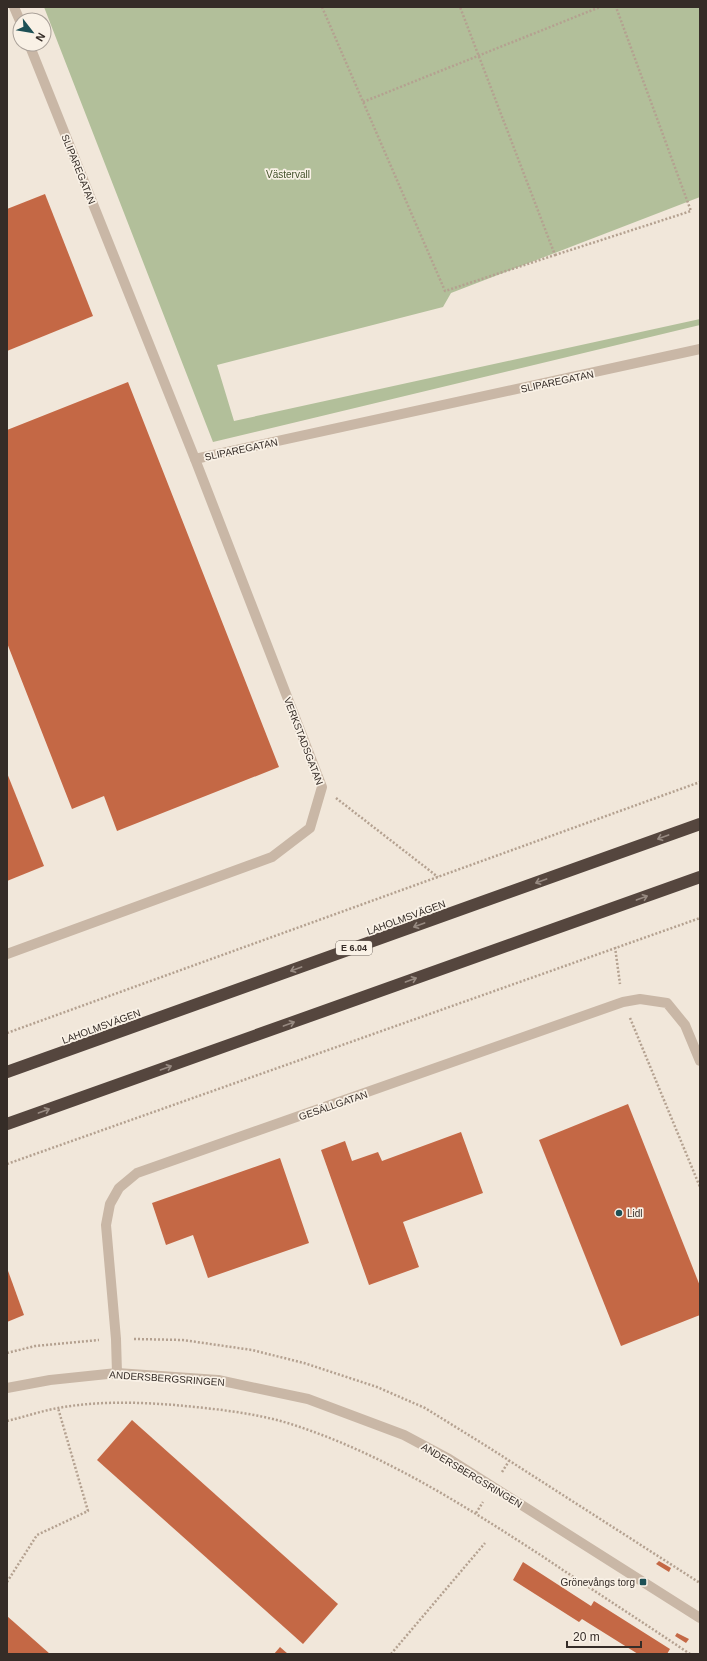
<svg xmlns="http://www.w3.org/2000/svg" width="707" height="1661" font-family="Arial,sans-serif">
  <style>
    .green { fill: #b2bf9a }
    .building { fill: #c46845 }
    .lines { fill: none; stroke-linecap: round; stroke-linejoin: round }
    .path { stroke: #b4a190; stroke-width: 2.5; stroke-dasharray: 2 2; stroke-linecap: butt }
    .street { stroke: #c9b7a6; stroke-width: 10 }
    .highway { stroke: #55463e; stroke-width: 12 }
    .oneway { stroke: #978a81 }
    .poi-dot { fill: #1d5055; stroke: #f9f1e6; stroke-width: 1.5 }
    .labels { text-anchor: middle; stroke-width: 3.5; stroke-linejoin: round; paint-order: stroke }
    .shield { fill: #f9f1e6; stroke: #706760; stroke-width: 1 }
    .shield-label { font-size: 9px; font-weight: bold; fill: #352c27 }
    .street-label { font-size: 10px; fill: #352c27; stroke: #f9f1e6 }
    .park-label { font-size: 10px; fill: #43522b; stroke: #f9f1e6 }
    .poi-label { font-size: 10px; fill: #352c27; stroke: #f9f1e6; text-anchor: start }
  </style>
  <rect width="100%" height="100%" fill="#f1e7da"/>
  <path class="green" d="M44 7H700V197L451 293 443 307 217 365 234 421 700 319V325L213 442Z"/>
  <g class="building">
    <path d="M45 194 93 316 7 351V209Z"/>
    <path d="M128 382 279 767 117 831 104 796 72 809 7 643V430Z"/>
    <path d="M7 773 44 866 7 881Z"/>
    <path d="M628 1104 700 1286V1315L621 1346 539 1140Z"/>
    <path d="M461 1132 483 1193 403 1222 419 1267 369 1285 321 1150 345 1141 352 1161 378 1152 382 1161Z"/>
    <path d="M280 1158 309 1243 208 1278 193 1235 166 1245 152 1203Z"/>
    <path d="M7 1268 24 1315 7 1322Z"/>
    <path d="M132 1420 338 1604 303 1644 97 1460Z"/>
    <path d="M659 1561 671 1568 669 1572 656 1564Z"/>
    <path d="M523 1562 591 1606 594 1601 670 1649 667 1654H638L582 1619 579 1622 513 1580Z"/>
    <path d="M7 1616 50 1654H7Z"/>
    <path d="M677 1633 689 1639 686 1643 675 1636Z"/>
    <path d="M280 1647 288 1654H274Z"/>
  </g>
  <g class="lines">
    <g class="path">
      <path d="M322 7 445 291 555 255 460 7"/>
      <path d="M363 102 600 7"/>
      <path d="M555 255 691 211 616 7"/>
      <path d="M336 798 438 877"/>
      <path d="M615 947 620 984"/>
      <path d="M630 1018 700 1187"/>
      <path d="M7 1033 700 782"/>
      <path d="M7 1164 700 918"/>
      <path d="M134 1339 183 1340 252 1350 304 1363 377 1387 425 1408 488 1447 700 1583"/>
      <path d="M7 1353 35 1346 99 1340"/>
      <path d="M7 1421C24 1417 41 1411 58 1408 96 1401 136 1402 175 1405 216 1409 260 1413 300 1427 388 1457 465 1506 542 1556 591 1589 641 1621 690 1654"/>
      <path d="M502 1472 509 1461"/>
      <path d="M476 1513 483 1502"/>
      <path d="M7 1582 37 1535 88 1511 58 1408"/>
      <path d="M391 1654 485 1543"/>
    </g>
    <g class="street">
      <path d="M14 7 20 21"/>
      <path d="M195 459 700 349"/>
      <path d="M7 954 272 857 310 828 322 787 195 459 29 44"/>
      <path d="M117 1373 116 1339 106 1225 110 1204 119 1188 137 1173 623 1002 640 999 667 1003 685 1025 700 1061"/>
      <path d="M7 1388 50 1380 117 1373 218 1380 308 1399 404 1435 449 1459 700 1618"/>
    </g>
    <g class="highway">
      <path d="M7 1072 700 824"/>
      <path d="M7 1124 700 877"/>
    </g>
  </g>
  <defs><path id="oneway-shaft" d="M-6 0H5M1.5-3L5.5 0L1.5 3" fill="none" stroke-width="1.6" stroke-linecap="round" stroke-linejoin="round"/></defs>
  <g class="oneway">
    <use href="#oneway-shaft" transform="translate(663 837) rotate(160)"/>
    <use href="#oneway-shaft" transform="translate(541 881) rotate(160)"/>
    <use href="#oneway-shaft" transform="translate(642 898) rotate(-20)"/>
    <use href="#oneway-shaft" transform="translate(419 925) rotate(160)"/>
    <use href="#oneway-shaft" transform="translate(296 969) rotate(160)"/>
    <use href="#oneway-shaft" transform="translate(411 980) rotate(-20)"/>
    <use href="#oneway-shaft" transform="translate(289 1024) rotate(-20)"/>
    <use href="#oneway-shaft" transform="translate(166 1068) rotate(-20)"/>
    <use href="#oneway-shaft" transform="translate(44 1111) rotate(-20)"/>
  </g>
  <g class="poi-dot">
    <circle cx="619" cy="1213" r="4"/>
    <rect x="639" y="1578" width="8" height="8" rx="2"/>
  </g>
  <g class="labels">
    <rect class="shield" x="336" y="941" width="36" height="14" rx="3"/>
    <g class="shield-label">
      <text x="354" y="951">E 6.04</text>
    </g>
    <g class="street-label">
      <text transform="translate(79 169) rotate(68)" y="4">SLIPAREGATAN</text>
      <text transform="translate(557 381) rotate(-12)" y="4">SLIPAREGATAN</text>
      <text transform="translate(241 449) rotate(-12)" y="4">SLIPAREGATAN</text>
      <text transform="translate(304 741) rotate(69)" y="4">VERKSTADSGATAN</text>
      <text transform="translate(406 917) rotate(-20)" y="4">LAHOLMSVÄGEN</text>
      <text transform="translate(101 1026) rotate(-20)" y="4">LAHOLMSVÄGEN</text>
      <text transform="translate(333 1105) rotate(-19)" y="4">GESÄLLGATAN</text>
      <text transform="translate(167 1378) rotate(4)" y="4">ANDERSBERGSRINGEN</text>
      <text transform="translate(472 1475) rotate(31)" y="4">ANDERSBERGSRINGEN</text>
    </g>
    <g class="park-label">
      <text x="288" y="178">Västervall</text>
    </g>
    <g class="poi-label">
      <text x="627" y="1217">Lidl</text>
      <text x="635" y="1586" text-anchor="end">Grönevångs torg</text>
    </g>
  </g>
  <rect width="707" height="1661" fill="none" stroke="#352c27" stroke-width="16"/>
  <g transform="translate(32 32) rotate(121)"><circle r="19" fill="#f9f1e6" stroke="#aba29a"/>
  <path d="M0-3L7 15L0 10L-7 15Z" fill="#1d5055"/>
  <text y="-6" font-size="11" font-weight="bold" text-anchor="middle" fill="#352c27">N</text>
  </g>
  <path d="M567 1641v6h74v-6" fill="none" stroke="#352c27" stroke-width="2"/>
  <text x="573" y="1641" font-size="12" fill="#352c27" stroke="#f9f1e6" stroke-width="3" paint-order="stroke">20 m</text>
</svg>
